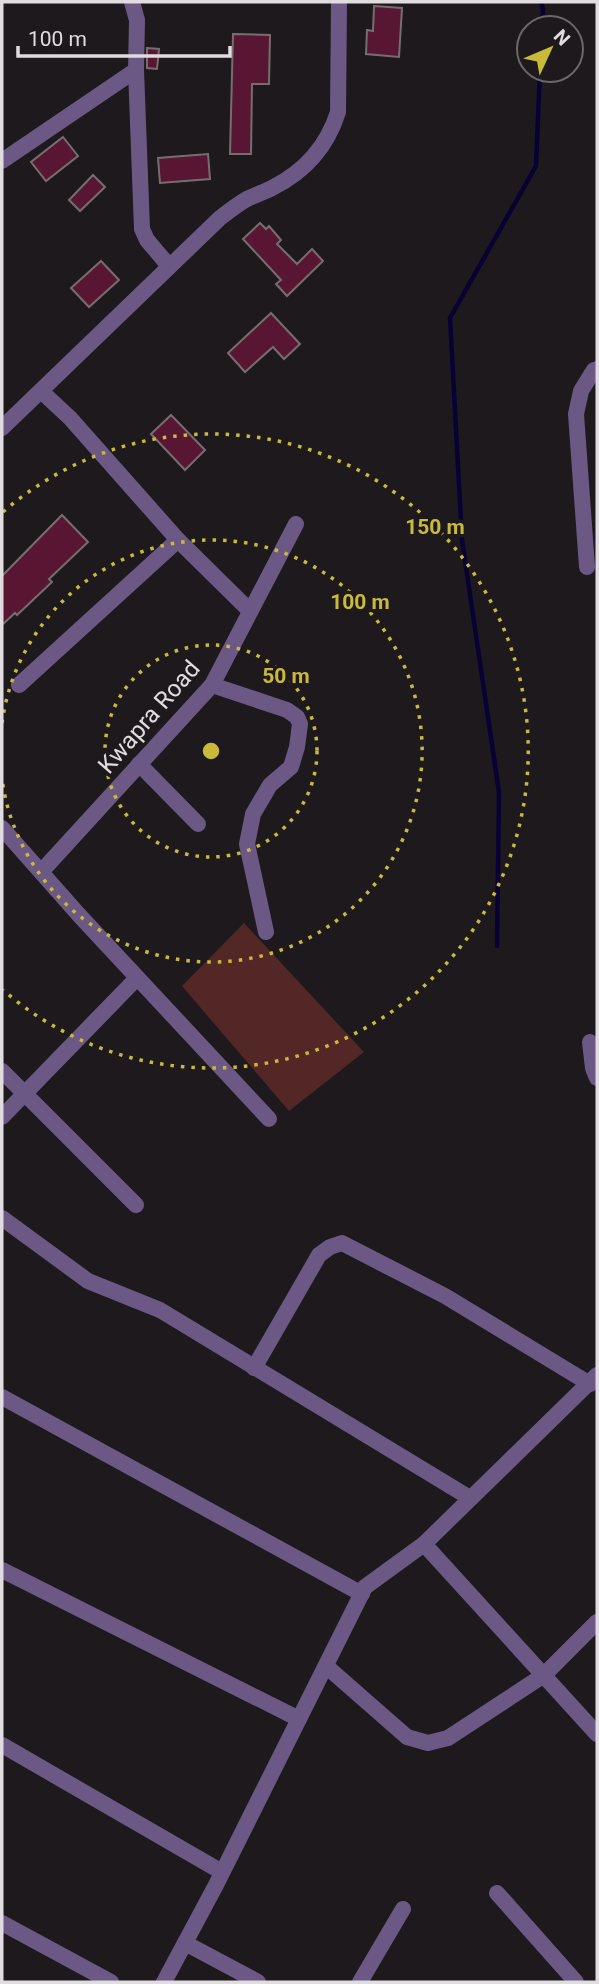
<svg xmlns="http://www.w3.org/2000/svg" width="599" height="1984" font-family="Roboto,sans-serif">
  <style>
    .green { fill: #522725 }
    .lines { fill: none; stroke-linecap: round; stroke-linejoin: round }
    .stream { stroke: #090034; stroke-width: 4.5 }
    .building { fill: #591633; stroke: #756e70; stroke-width: 2 }
    .minor { stroke: #6c5884; stroke-width: 16 }
    .ring { fill: none; stroke: #c9ba3a; stroke-width: 3.5; stroke-dasharray: 3.5 7 }
    .labels { text-anchor: middle; stroke-width: 7; stroke-linejoin: round; paint-order: stroke }
    .street-label { font-size: 24px; fill: #e0dcdf; stroke: #1e191d }
    .centre { fill: #c9ba3a; stroke: #1e191d; stroke-width: 3.5 }
    .ring-label { font-size: 21px; text-anchor: middle; font-weight: bold; fill: #c9ba3a; stroke: #1e191d; stroke-width: 7; stroke-linejoin: round; paint-order: stroke }
  </style>
  <rect width="100%" height="100%" fill="#1e191d"/>
  <path class="green" d="M244 923 364 1052 289 1111 182 986Z"/>
  <g class="lines">
    <g class="stream">
      <path d="M541 2 543 9 542 28"/>
      <path d="M497 946 499 792 462 540 450 318 536 166 540 70"/>
    </g>
  </g>
  <g class="building">
    <path d="M374 6 402 8 399 57 366 54 367 30 373 31Z"/>
    <path d="M233 34 270 35 269 84H252L251 154H230Z"/>
    <path d="M147 48 159 49 157 69 147 68Z"/>
    <path d="M63 137 78 156 46 181 31 162Z"/>
    <path d="M208 154 210 179 160 183 158 158Z"/>
    <path d="M93 175 105 187 80 211 69 200Z"/>
    <path d="M260 223 266 229 269 226 281 240 277 244 297 264 312 249 323 261 287 296 276 284 281 280 243 239Z"/>
    <path d="M101 261 119 280 89 307 71 288Z"/>
    <path d="M271 313 300 344 284 359 273 347 245 372 228 353Z"/>
    <path d="M171 415 205 450 185 470 151 434Z"/>
    <path d="M62 515 88 542 49 579 52 582 17 615 15 613 2 625V576Z"/>
  </g>
  <g class="lines">
    <g class="minor">
      <path d="M132 2 137 20 136 70 142 229 147 240 169 266"/>
      <path d="M2 161 136 70"/>
      <path d="M41 391 70 418 178 540 250 611"/>
      <path d="M2 428 220 218C229 211 238 204 247 199 255 195 264 192 272 188 304 172 327 147 338 112L339 2"/>
      <path d="M587 567 576 414 581 391 594 370 597 369"/>
      <path d="M19 685 178 540"/>
      <path d="M212 685 287 710 297 717 300 724 297 747 291 767 270 785 253 814 247 844 266 932"/>
      <path d="M139 764 198 824"/>
      <path d="M2 828 79 915 269 1119"/>
      <path d="M41 872 212 685 296 524"/>
      <path d="M590 1042 593 1068 597 1078"/>
      <path d="M2 1071 136 1205"/>
      <path d="M2 1117 137 978"/>
      <path d="M2 1218 88 1281 160 1310 470 1498"/>
      <path d="M254 1368 319 1255 330 1247 342 1243 445 1296 590 1384"/>
      <path d="M2 1397 362 1594"/>
      <path d="M424 1544 597 1734"/>
      <path d="M2 1570 299 1719"/>
      <path d="M326 1666 407 1737 428 1743 448 1738 544 1675 597 1622"/>
      <path d="M2 1745 222 1872"/>
      <path d="M497 1893 576 1982"/>
      <path d="M2 1923 111 1982"/>
      <path d="M185 1943 258 1982"/>
      <path d="M164 1982 216 1885 365 1587 424 1544 597 1375"/>
      <path d="M360 1982 403 1909"/>
    </g>
  </g>
  <g class="ring">
    <circle cx="211" cy="751" r="106"/>
    <path d="M2 723A211 211 0 1 1 2 779"/>
    <path d="M3 512A317 317 0 1 1 3 990"/>
  </g>
  <g class="labels">
    <g class="street-label">
      <text transform="translate(149 717) rotate(-49)" y="8">Kwapra Road</text>
    </g>
  </g>
  <circle cx="211" cy="751" r="10" class="centre"/>
  <g class="ring-label">
    <text x="435" y="534">150 m</text>
    <text x="360" y="609">100 m</text>
    <text x="286" y="683">50 m</text>
  </g>
  <rect width="599" height="1984" fill="none" stroke="#e0dcdf" stroke-width="7"/>
  <g transform="translate(550 49) rotate(46)"><circle r="33" fill="#1e191d" stroke="#6c676b" stroke-width="2"/>
  <path d="M0-5L12 26L0 18L-12 26Z" fill="#c9ba3a"/>
  <text y="-10" font-size="19" font-weight="bold" text-anchor="middle" fill="#e0dcdf">N</text>
  </g>
  <path d="M18 46v10h212v-10" fill="none" stroke="#e0dcdf" stroke-width="3.5"/>
  <text x="28" y="46" font-size="21" fill="#e0dcdf" stroke="#1e191d" stroke-width="5" paint-order="stroke">100 m</text>
</svg>
